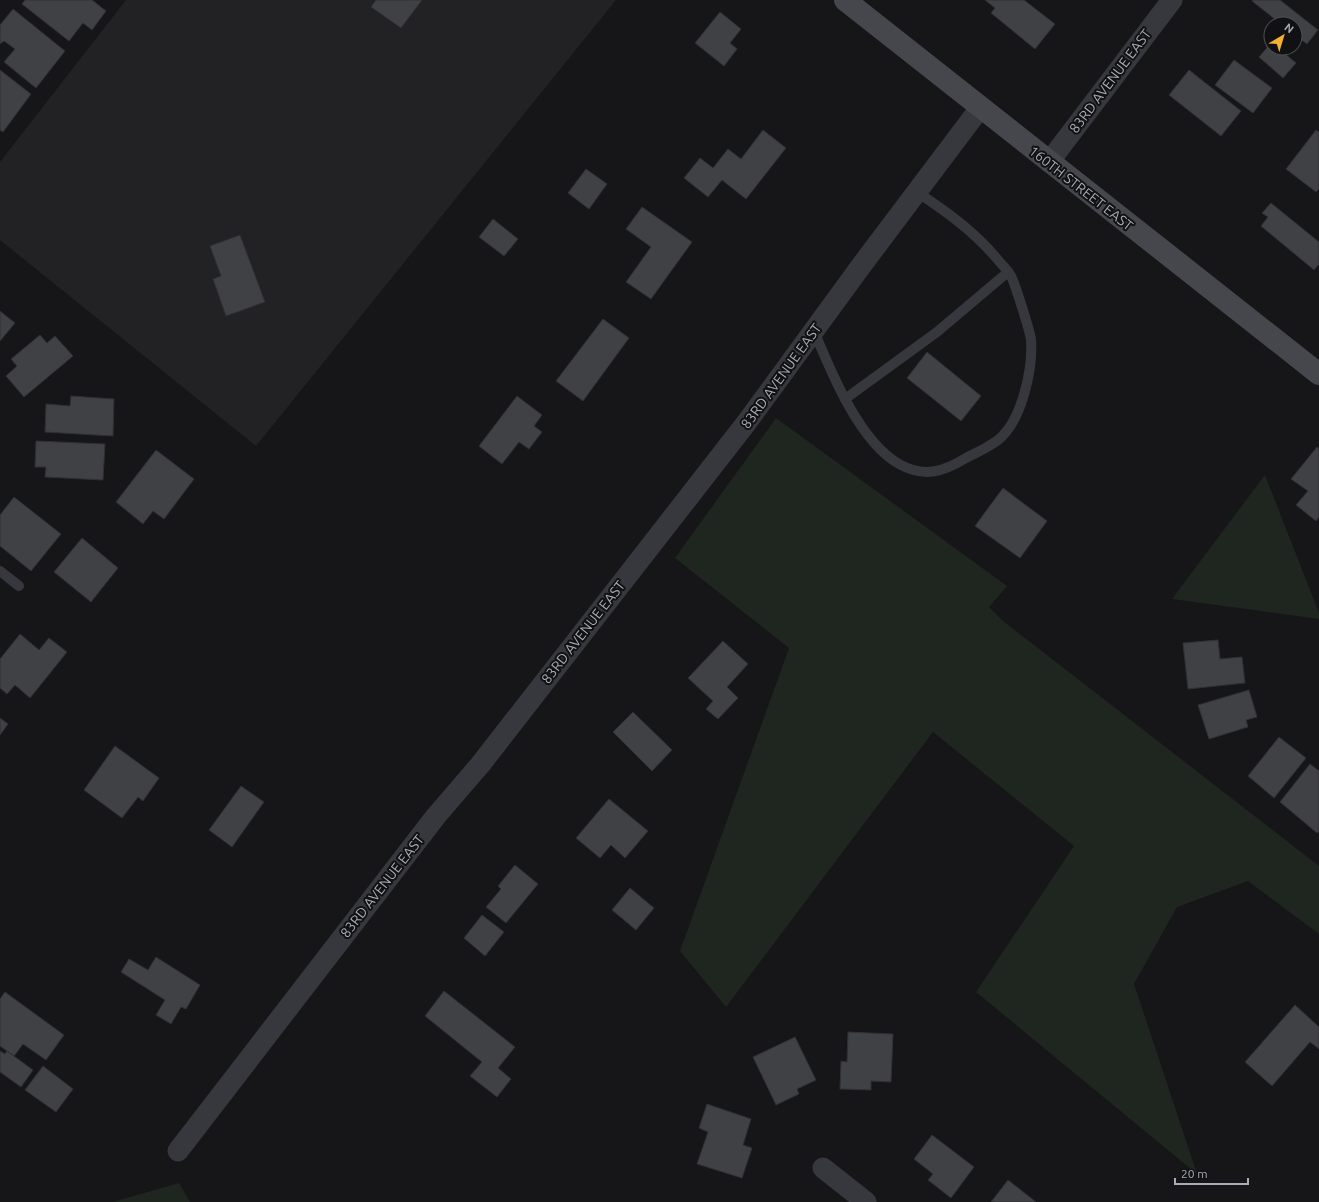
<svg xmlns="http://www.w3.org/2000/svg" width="1319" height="1202" font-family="Ubuntu,sans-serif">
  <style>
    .built { fill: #222225 }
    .green { fill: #1e261f }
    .building { fill: #404145; stroke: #303034 }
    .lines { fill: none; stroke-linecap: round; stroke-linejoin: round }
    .service { stroke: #37383d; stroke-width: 10 }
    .minor { stroke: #37383d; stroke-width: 21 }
    .secondary { stroke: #45474d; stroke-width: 22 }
    .labels { text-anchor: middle; stroke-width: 4; stroke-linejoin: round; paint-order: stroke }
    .street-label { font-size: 14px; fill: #a8adb8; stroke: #111113 }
  </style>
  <rect width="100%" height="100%" fill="#161618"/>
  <path class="built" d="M126 0H616L256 446 0 240V162Z"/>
  <g class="green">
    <path d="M776 418 1007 586 989 607 1003 621 1319 866V934L1248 881 1177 907 1134 984 1197 1174 976 992 1074 846 933 732 726 1007 680 951 789 648 675 558Z"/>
    <path d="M1265 475 1319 613V619L1172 599Z"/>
    <path d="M179 1183 190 1202H113Z"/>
  </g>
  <g class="building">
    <path d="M25 0H92L106 11 92 30 83 23 69 41 22 4Z"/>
    <path d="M376 0H422L401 28 371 7Z"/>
    <path d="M985 0H1024L1055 24 1035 49 991 13 995 8Z"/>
    <path d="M1253 0H1280L1318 30 1307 44 1295 35V24H1281L1252 1Z"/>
    <path d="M13 9 65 51 36 88 4 62 15 49 4 41 0 44V25Z"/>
    <path d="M720 12 741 29 730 43 737 49 724 66 695 43Z"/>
    <path d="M1271 43V48H1278L1296 63 1283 78 1259 57Z"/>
    <path d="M1234 60 1272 88 1253 113 1215 85Z"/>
    <path d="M0 70 31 94 3 132 0 130Z"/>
    <path d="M1189 70 1241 111 1221 136 1169 95Z"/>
    <path d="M763 130 786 148 746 199 722 180 708 197 684 178 700 158 713 168 728 149 741 159Z"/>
    <path d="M1316 130 1319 132V189L1316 192 1286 169Z"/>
    <path d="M586 169 607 184 589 209 568 193Z"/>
    <path d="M1271 203 1319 242V264L1314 270 1261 226 1268 217 1262 213Z"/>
    <path d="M642 207 692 242 651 299 626 282 651 247 626 229Z"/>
    <path d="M493 219 518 239 504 256 479 237Z"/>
    <path d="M240 235 265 302 226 316 213 279 221 276 210 246Z"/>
    <path d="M0 311 15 323 0 341Z"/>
    <path d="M603 319 629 338 583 401 556 381Z"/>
    <path d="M40 335 47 343 55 336 73 356 24 397 6 376 17 366 11 359Z"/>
    <path d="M927 352 981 396 961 421 907 378Z"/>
    <path d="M71 396 114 399 113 436 45 432 46 404 70 406Z"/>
    <path d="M517 396 542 415 534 426 542 432 529 449 519 442 502 464 479 446Z"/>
    <path d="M36 441 105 444 103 480 45 477 46 467H35Z"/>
    <path d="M1317 447 1319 449V517L1316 521 1296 505 1308 491 1291 479Z"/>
    <path d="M156 450 194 479 164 519 153 511 143 524 116 502Z"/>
    <path d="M1003 488 1047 521 1020 558 975 526Z"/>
    <path d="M14 497 61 534 31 571 0 546V515Z"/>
    <path d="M82 538 118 568 91 602 54 572Z"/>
    <path d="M20 634 39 650 49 638 67 652 30 698 15 685 7 694 0 688V659Z"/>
    <path d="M1218 640 1220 659 1242 657 1245 683 1188 689 1183 643Z"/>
    <path d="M723 641 748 664 727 687 738 698 718 719 706 709 713 701 688 678Z"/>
    <path d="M1249 690 1257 717 1246 720 1248 727 1209 739 1198 705Z"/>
    <path d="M633 712 672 750 652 771 613 732Z"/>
    <path d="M0 718 8 724 0 735Z"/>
    <path d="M1279 737 1306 758 1274 798 1248 776Z"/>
    <path d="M115 746 159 778 143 801 138 797 122 818 84 790Z"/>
    <path d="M1310 764 1319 771V831L1317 833 1280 802Z"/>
    <path d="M241 786 264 802 232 847 209 830Z"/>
    <path d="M609 799 648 831 625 858 611 845 600 858 576 838Z"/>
    <path d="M515 865 538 884 506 923 486 907 501 889 498 886Z"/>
    <path d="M630 888 654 908 636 930 612 910Z"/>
    <path d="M482 915 504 932 485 956 464 938Z"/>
    <path d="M156 957 200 985 186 1009 181 1007 171 1024 156 1015 165 1000 121 972 129 959 148 970Z"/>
    <path d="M444 991 515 1047 498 1068 511 1079 497 1097 470 1076 482 1062 425 1016Z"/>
    <path d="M5 992 64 1035 46 1060 23 1044 14 1056 0 1046V999Z"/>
    <path d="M1295 1005 1319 1027V1049L1310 1042 1272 1086 1245 1062Z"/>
    <path d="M848 1032 893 1034 891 1082 871 1081V1090L840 1089 841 1061 847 1062Z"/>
    <path d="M795 1037 816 1080 797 1089 799 1094 776 1105 753 1057Z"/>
    <path d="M0 1051 5 1054 7 1051 33 1070 21 1087 0 1072Z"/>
    <path d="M43 1066 73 1089 56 1112 25 1090Z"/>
    <path d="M707 1104 751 1119 743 1145 752 1148 742 1178 697 1164 708 1132 699 1128Z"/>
    <path d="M932 1135 974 1167 951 1198 928 1180 933 1174 914 1159Z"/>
    <path d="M1008 1180 1036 1202H991Z"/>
  </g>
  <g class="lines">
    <g class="service">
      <path d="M814 331C831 372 859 441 899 464 924 478 943 472 966 458 976 453 989 447 998 440 1022 421 1033 369 1031 340 1030 331 1015 284 1011 276 1008 270 1002 265 998 260 975 232 947 212 917 192"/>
      <path d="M845 399 937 332 1008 272"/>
      <path d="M0 571 19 586"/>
    </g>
    <g class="minor">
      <path d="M1049 162 1172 0"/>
      <path d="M178 1151 436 816 480 765 747 422 864 262 980 108"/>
      <path d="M823 1168 866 1202"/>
    </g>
    <path class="secondary" d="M845 0 1319 374"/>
  </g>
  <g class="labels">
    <g class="street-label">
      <text transform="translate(1110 81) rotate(-53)" y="5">83RD AVENUE EAST</text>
      <text transform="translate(1081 188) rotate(38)" y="5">160TH STREET EAST</text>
      <text transform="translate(781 376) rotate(-54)" y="5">83RD AVENUE EAST</text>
      <text transform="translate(583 632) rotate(-52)" y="5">83RD AVENUE EAST</text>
      <text transform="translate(382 886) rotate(-52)" y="5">83RD AVENUE EAST</text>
    </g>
  </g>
  <g transform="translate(1283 36) rotate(38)"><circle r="19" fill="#111113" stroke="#4d4f55"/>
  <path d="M0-3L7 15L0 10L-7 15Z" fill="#f2b134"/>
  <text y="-6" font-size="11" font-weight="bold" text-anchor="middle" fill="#a8adb8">N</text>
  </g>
  <path d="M1175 1178v6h73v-6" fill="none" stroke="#a8adb8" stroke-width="2"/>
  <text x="1181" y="1178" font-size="12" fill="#a8adb8" stroke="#111113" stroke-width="3" paint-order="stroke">20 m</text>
</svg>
